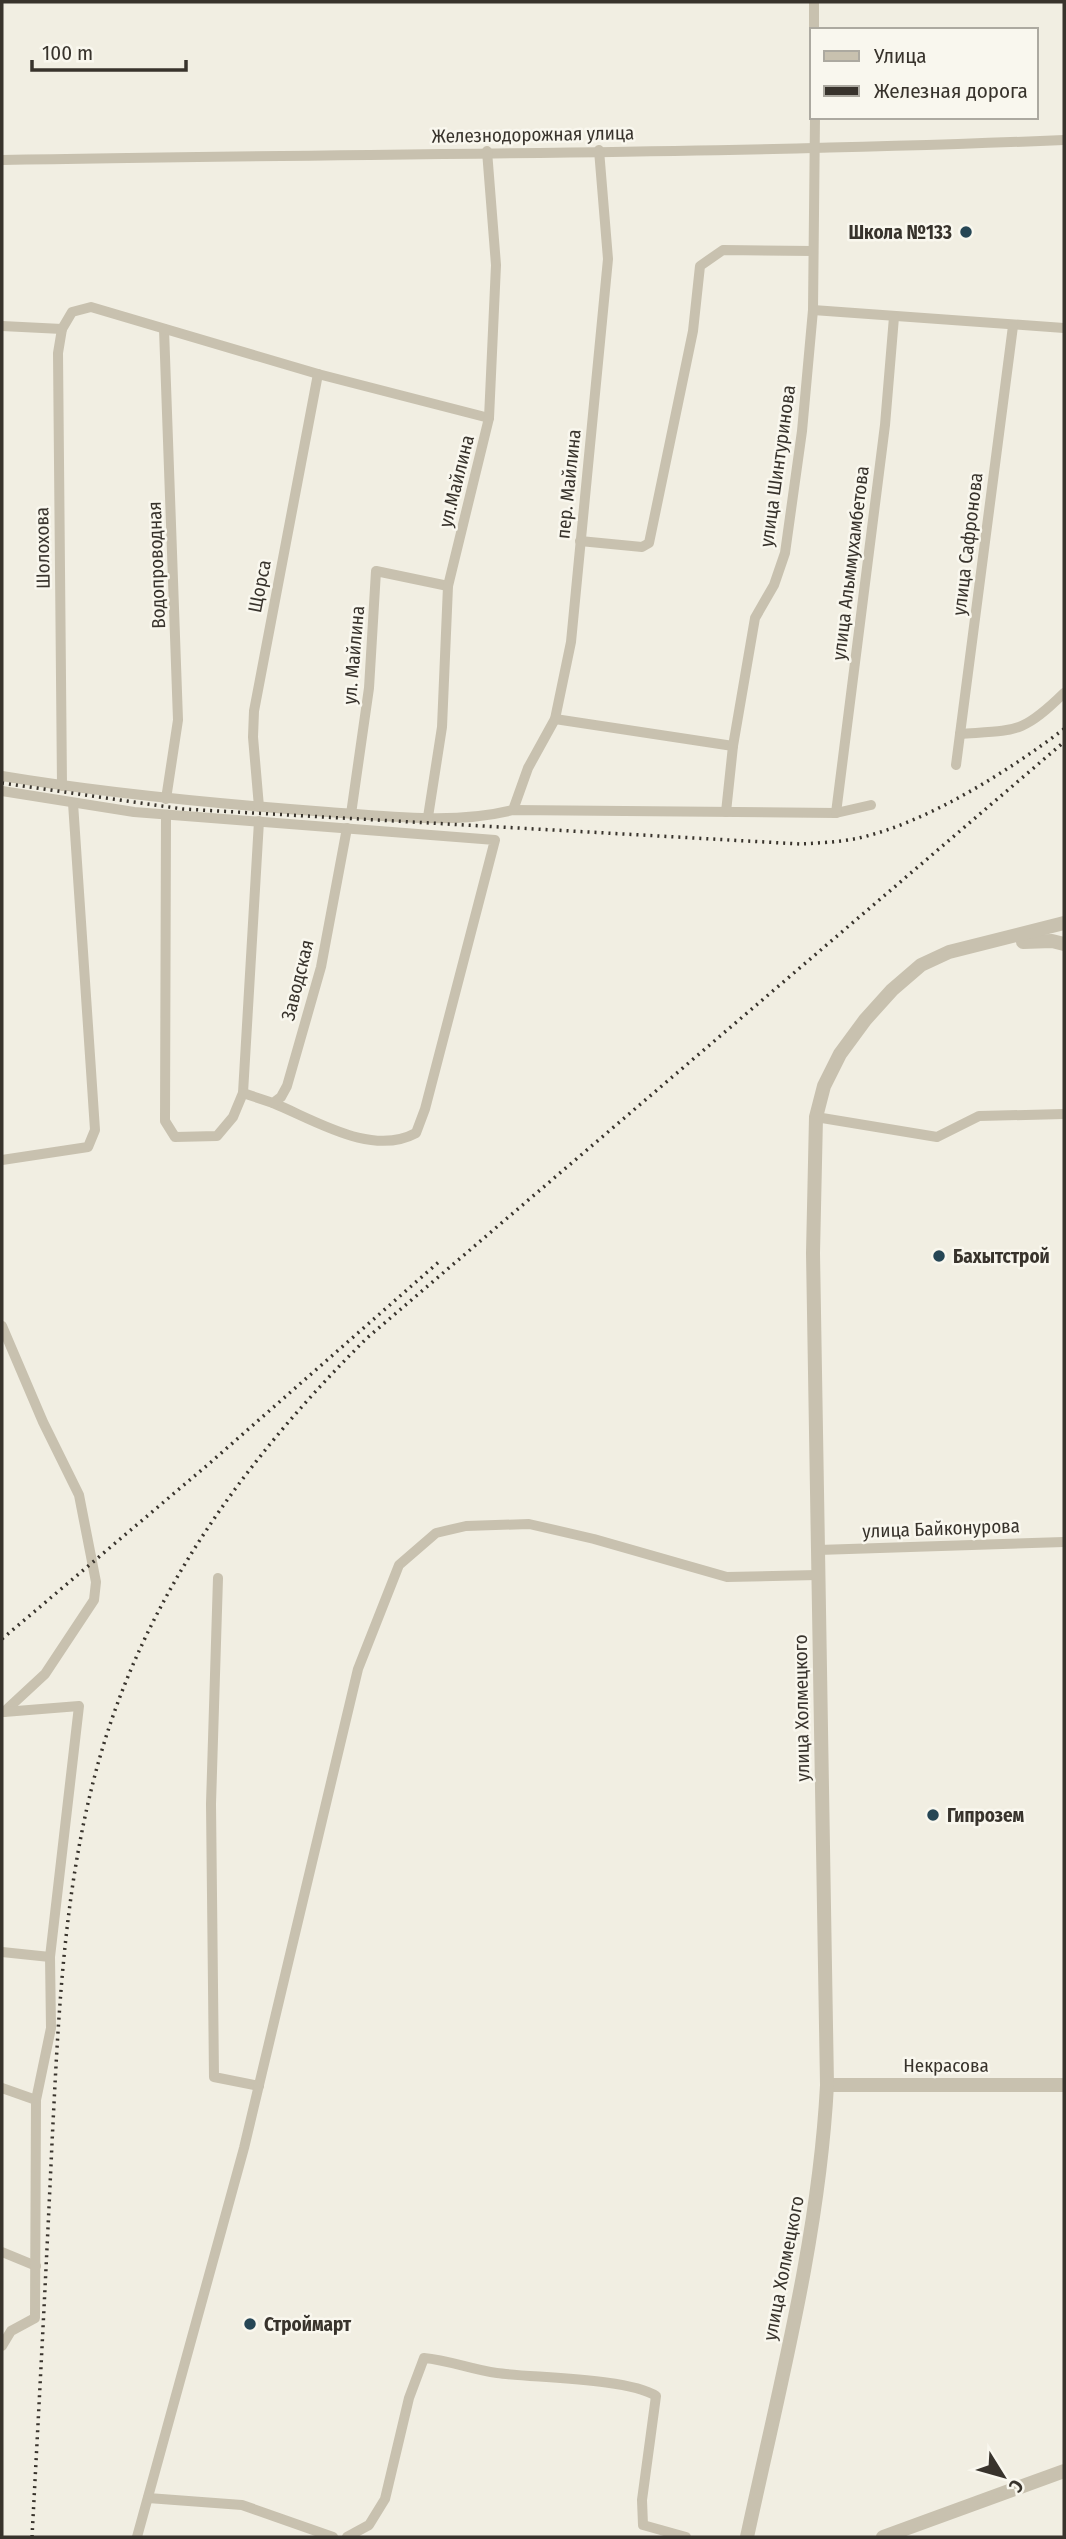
<svg xmlns="http://www.w3.org/2000/svg" width="1066" height="2539" font-family="'Fira Sans Condensed',sans-serif">
  <style>
    .lines { fill: none; stroke-linecap: round; stroke-linejoin: round }
    .minor { stroke: #c8c1af; stroke-width: 10 }
    .tertiary { stroke: #c8c1af; stroke-width: 14 }
    .rail { stroke: #38332c; stroke-width: 3.5; stroke-dasharray: 2 5; stroke-linecap: butt }
    .poi-dot { fill: #264655; stroke: #f9f7ee; stroke-width: 2.5 }
    .labels { text-anchor: middle; stroke-width: 5; stroke-linejoin: round; paint-order: stroke }
    .street-label { font-size: 19px; fill: #38332c; stroke: #f9f7ee }
    .poi-label { font-size: 19px; font-weight: bold; fill: #38332c; stroke: #f9f7ee; text-anchor: start }
  </style>
  <rect width="100%" height="100%" fill="#f1eee2"/>
  <g class="lines">
    <g class="minor">
      <path d="M814 2V30"/>
      <path d="M2 160C356 153 710 155 1064 140"/>
      <path d="M813 310 1064 328"/>
      <path d="M2 326 62 329"/>
      <path d="M164 329 178 720 166 799"/>
      <path d="M580 541 642 547 649 543 693 331 700 266 723 250 813 251"/>
      <path d="M555 719 733 746"/>
      <path d="M960 734C1017 730 1022 734 1064 693"/>
      <path d="M956 765 1013 326"/>
      <path d="M2 776C110 794 219 804 328 812 389 816 454 825 513 810L836 813 871 805"/>
      <path d="M62 786 58 353 62 329 72 312 91 307 318 374 489 418"/>
      <path d="M2 791 134 812 495 840 425 1109 416 1133C372 1157 315 1120 273 1103"/>
      <path d="M259 807 253 737 254 711 318 374"/>
      <path d="M513 810 528 768 555 719 571 642 608 259 599 150"/>
      <path d="M726 812 733 746 755 618 774 585 785 553 802 431 813 310 815 117"/>
      <path d="M836 813 885 425 894 317"/>
      <path d="M351 814 369 688 376 571 448 586"/>
      <path d="M166 815 165 1121 175 1137 217 1136 233 1117 243 1093 259 821"/>
      <path d="M428 817 442 727 448 586 489 418 496 265 487 151"/>
      <path d="M243 1093 273 1103 281 1097 287 1086 321 967 347 828"/>
      <path d="M816 1117 937 1137 979 1116 1064 1114"/>
      <path d="M2 1160 88 1147 95 1130 73 803"/>
      <path d="M2 1326 43 1422 79 1495 96 1582 94 1600 45 1674 4 1712"/>
      <path d="M818 1550 1064 1542"/>
      <path d="M218 1578 211 1804 214 2077 259 2086"/>
      <path d="M2 1952 50 1957"/>
      <path d="M2 2088 36 2100"/>
      <path d="M2 2252 36 2266"/>
      <path d="M2 2346 11 2331 35 2318 36 2100 51 2028 50 1957 79 1706 4 1712"/>
      <path d="M148 2498 242 2505 333 2537"/>
      <path d="M137 2537 244 2148 358 1669 399 1565 436 1533 466 1526 529 1524 594 1539 727 1577 817 1575"/>
      <path d="M347 2537 369 2525 385 2499 409 2398 424 2358C449 2360 472 2370 497 2373 534 2378 628 2378 656 2396L642 2500 643 2525 686 2537"/>
    </g>
    <g class="tertiary">
      <path d="M1023 942 1052 941 1064 944"/>
      <path d="M827 2085H1064"/>
      <path d="M747 2537C779 2388 819 2238 827 2085L813 1253 816 1117 824 1086 840 1054 865 1020 892 990 921 965 949 952 1064 923"/>
      <path d="M883 2537 1064 2471"/>
    </g>
    <g class="rail">
      <path d="M2 783 183 809 800 844C819 843 840 842 859 838 928 822 1007 772 1064 729"/>
      <path d="M2 1639 211 1462 441 1260"/>
      <path d="M32 2537C39 2406 46 2274 52 2143 59 2006 64 1872 105 1740 154 1583 252 1452 367 1338L1064 742"/>
    </g>
  </g>
  <g class="poi-dot">
    <circle cx="966" cy="232" r="7"/>
    <circle cx="939" cy="1256" r="7"/>
    <circle cx="933" cy="1815" r="7"/>
    <circle cx="250" cy="2324" r="7"/>
  </g>
  <g class="labels">
    <g class="street-label">
      <text transform="translate(533 134) rotate(-1)" y="7">Железнодорожная улица</text>
      <text transform="translate(777 466) rotate(-82)" y="7">улица Шинтуринова</text>
      <text transform="translate(456 481) rotate(-76)" y="7">ул.Майлина</text>
      <text transform="translate(568 484) rotate(-84)" y="7">пер. Майлина</text>
      <text transform="translate(967 544) rotate(-83)" y="7">улица Сафронова</text>
      <text transform="translate(42 548) rotate(-91)" y="7">Шолохова</text>
      <text transform="translate(850 563) rotate(-83)" y="7">улица Альммухамбетова</text>
      <text transform="translate(156 565) rotate(-92)" y="7">Водопроводная</text>
      <text transform="translate(259 586) rotate(-79)" y="7">Щорса</text>
      <text transform="translate(353 655) rotate(-85)" y="7">ул. Майлина</text>
      <text transform="translate(297 980) rotate(-76)" y="7">Заводская</text>
      <text transform="translate(941 1528) rotate(-2)" y="7">улица Байконурова</text>
      <text transform="translate(801 1708) rotate(-91)" y="7">улица Холмецкого</text>
      <text x="946" y="2072">Некрасова</text>
      <text transform="translate(783 2268) rotate(-79)" y="7">улица Холмецкого</text>
    </g>
    <g class="poi-label">
      <text x="952" y="239" text-anchor="end">Школа №133</text>
      <text x="953" y="1263">Бахытстрой</text>
      <text x="947" y="1822">Гипрозем</text>
      <text x="264" y="2331">Строймарт</text>
    </g>
  </g>
  <rect width="1066" height="2539" fill="none" stroke="#38332c" stroke-width="7"/>
  <rect x="810" y="28" width="228" height="91" fill="#f9f7ee" stroke="#aca9a0" stroke-width="2"/>
  <rect x="824" y="51" width="35" height="10" fill="#c8c1af" stroke="#aca9a0" stroke-width="2"/>
  <text x="874" y="63" font-size="21" fill="#38332c">Улица</text>
  <rect x="824" y="86" width="35" height="10" fill="#38332c" stroke="#aca9a0" stroke-width="2"/>
  <text x="874" y="98" font-size="21" fill="#38332c">Железная дорога</text>
  <g transform="translate(1003 2476) rotate(127)" stroke="#f9f7ee" stroke-width="5" paint-order="stroke">
  <path d="M0-5L12 26L0 18L-12 26Z" fill="#38332c"/>
  <text y="-10" font-size="19" font-weight="bold" text-anchor="middle" fill="#38332c">С</text>
  </g>
  <path d="M32 60v10h154v-10" fill="none" stroke="#38332c" stroke-width="3.5"/>
  <text x="42" y="60" font-size="21" fill="#38332c" stroke="#f9f7ee" stroke-width="5" paint-order="stroke">100 m</text>
</svg>
